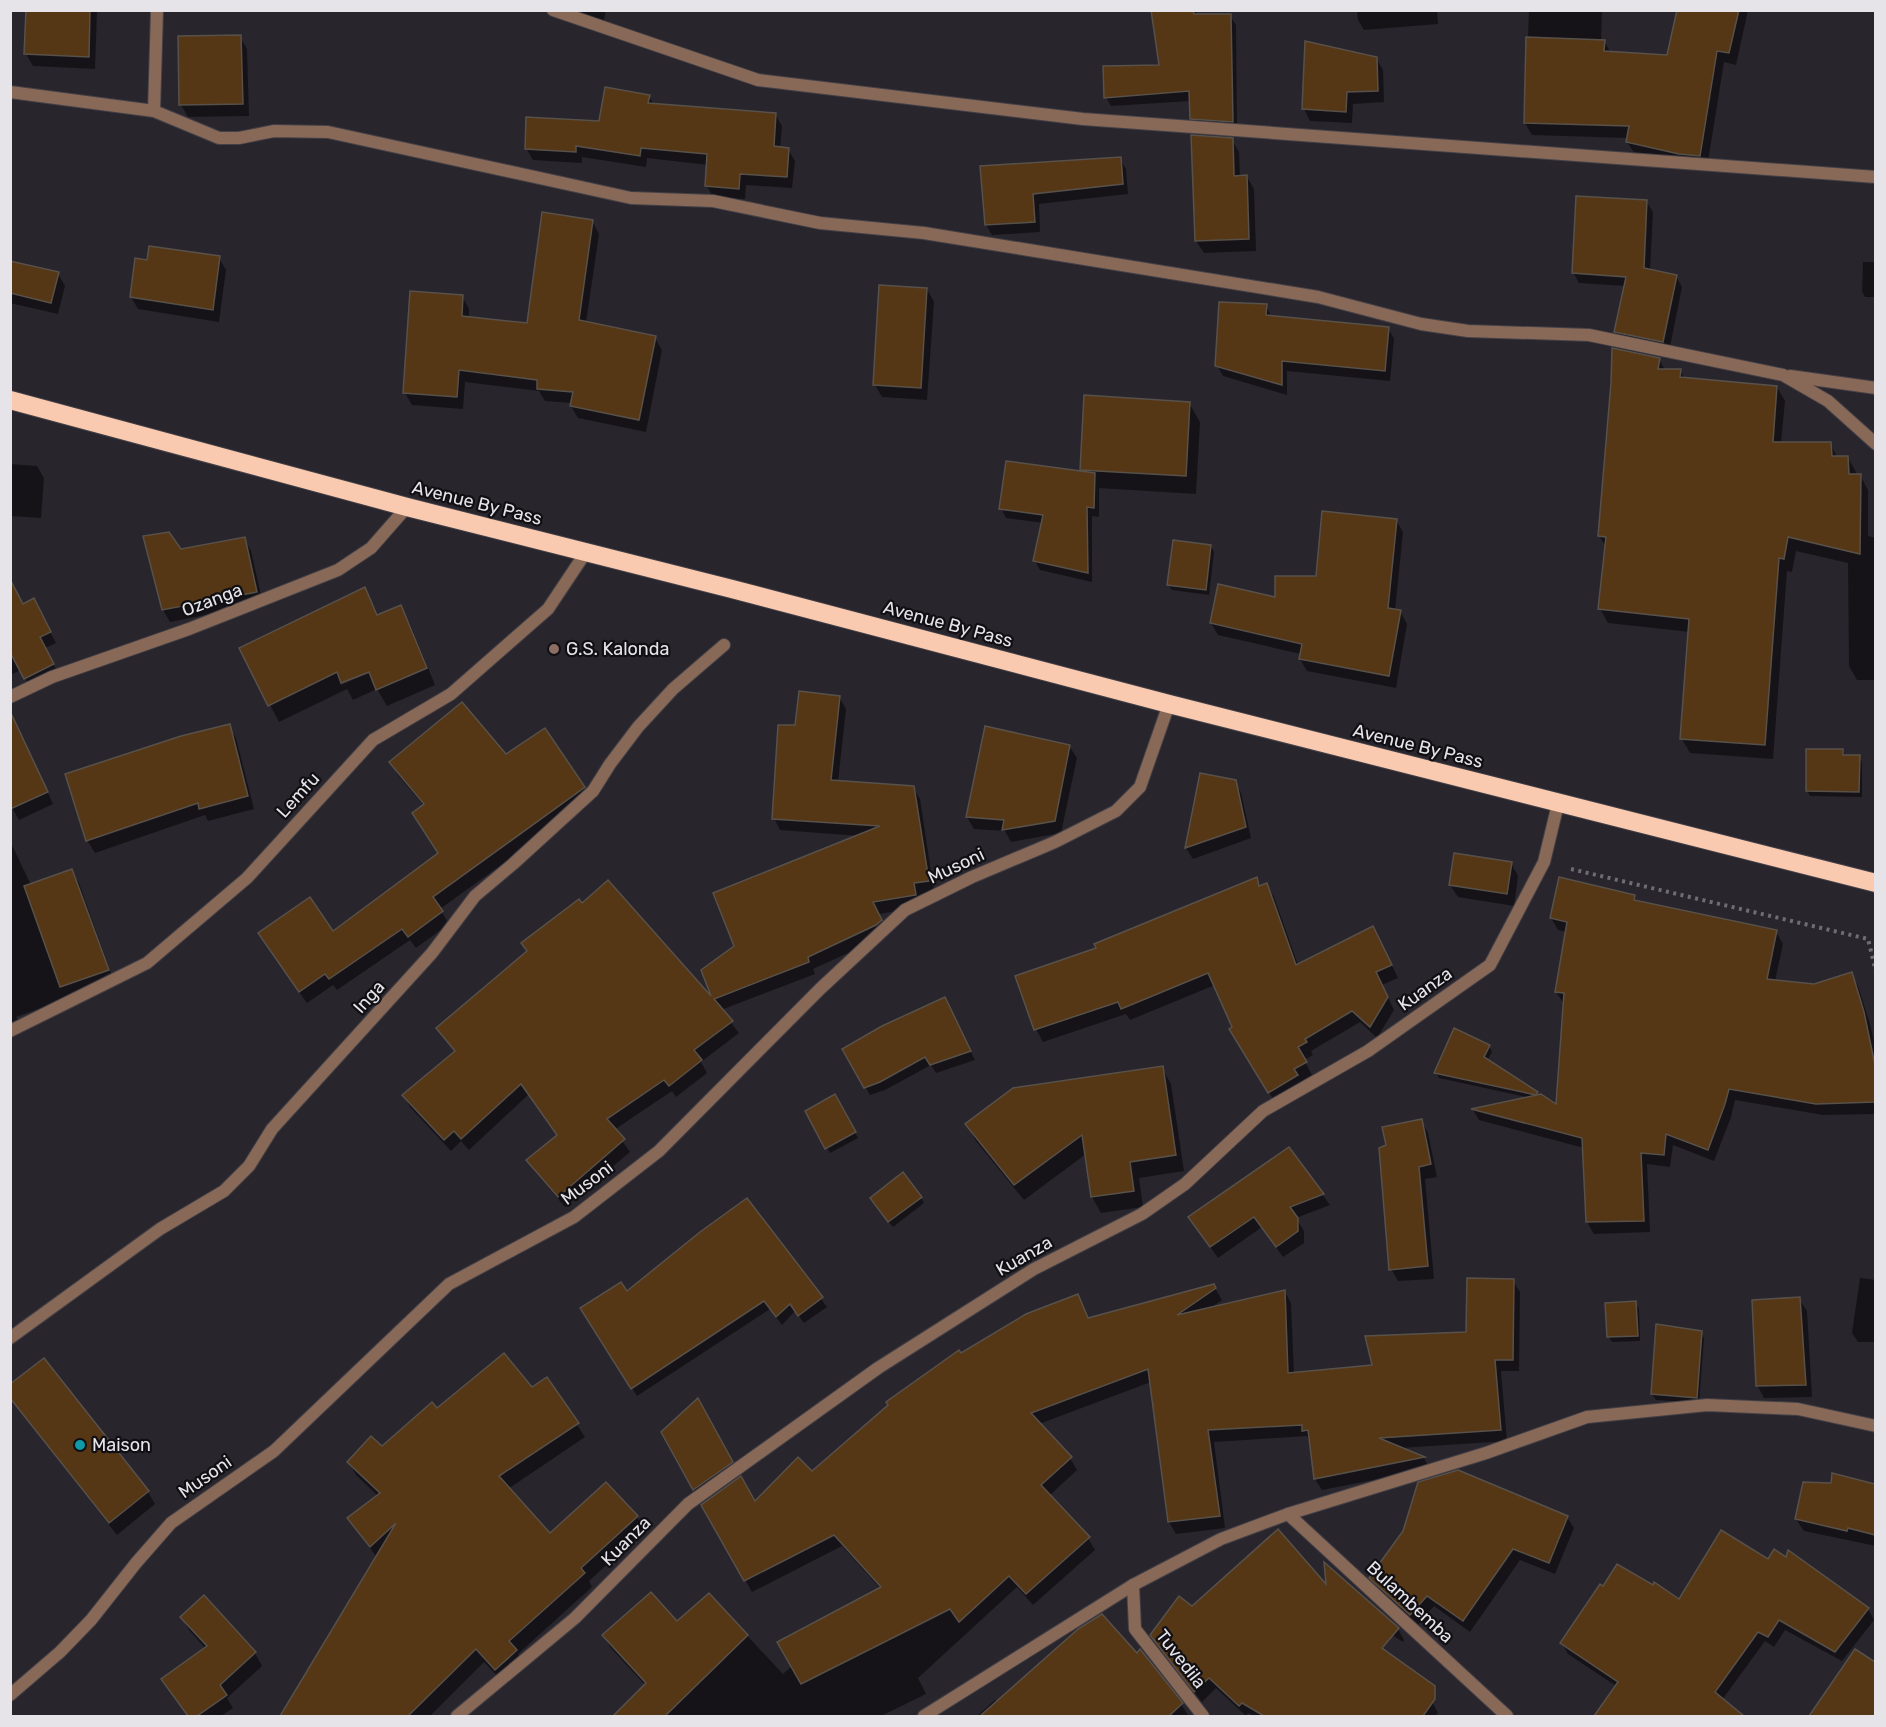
<svg xmlns="http://www.w3.org/2000/svg" width="1886" height="1727" font-family="Rubik,sans-serif">
  <style>
    .shadow { fill: #0007; fill-rule: evenodd }
    .building { fill: #553615; stroke: #58514a; stroke-width: 1.5 }
    .lines { fill: none; stroke-linecap: round; stroke-linejoin: round }
    .street-casing { stroke: #434047; stroke-width: 14 }
    .highway-casing { stroke: #434047; stroke-width: 20 }
    .path { stroke: #6f6c73; stroke-width: 4; stroke-dasharray: 3 4.5; stroke-linecap: butt }
    .street { stroke: #886856; stroke-width: 12 }
    .highway { stroke: #facab0; stroke-width: 18 }
    .education-dot { fill: #8d6e63; stroke: #100f13; stroke-width: 2 }
    .culture-dot { fill: #0f9aa8; stroke: #100f13; stroke-width: 2 }
    .labels { text-anchor: middle; stroke-width: 4.5; stroke-linejoin: round; paint-order: stroke }
    .street-label { font-size: 18px; fill: #e6e4e9; stroke: #100f13 }
    .poi-label { font-size: 18px; fill: #e6e4e9; stroke: #100f13; text-anchor: start }
  </style>
  <rect width="100%" height="100%" fill="#28252d"/>
  <g class="shadow">
    <path d="M27 10H97L95 69 33 66 26 54Z"/>
    <path d="M559 10H606L604 20 561 14Z"/>
    <path d="M1153 10H1196L1197 16H1230L1236 25 1237 130 1197 127 1192 118 1191 101 1111 106 1106 97 1161 67Z"/>
    <path d="M1357 10H1437L1438 24 1364 30 1358 20Z"/>
    <path d="M1529 10H1602L1601 41H1604L1611 53 1668 57 1678 10H1748L1736 65 1724 62 1707 168 1635 154 1627 142 1628 138 1532 135 1525 123Z"/>
    <path d="M240 37 247 49 249 116 188 117 181 105Z"/>
    <path d="M1376 58 1383 70 1384 102 1353 104 1352 123 1310 121 1304 109Z"/>
    <path d="M649 96 654 105 775 114 782 126 780 148 788 149 795 161 792 188 746 185 745 199 713 197 707 186 708 165 647 158 646 167 582 157V163L533 160 526 148 601 122Z"/>
    <path d="M1232 140 1239 152 1240 177H1247L1254 189 1256 251 1204 253 1196 241Z"/>
    <path d="M1120 159 1126 169 1128 194 1039 204 1040 232 992 235 986 225 982 167Z"/>
    <path d="M1646 201 1653 212 1650 271 1676 276 1682 287 1669 352 1622 342 1616 332 1625 286 1579 283 1573 272Z"/>
    <path d="M592 221 599 234 586 323 655 338 662 350 646 432 578 418 571 406 572 403 545 401 539 391 465 382 463 409 412 405 405 393 462 296 469 309V318L528 324Z"/>
    <path d="M219 258 226 270 219 322 138 309 131 297 148 261Z"/>
    <path d="M1863 262H1876V297H1865L1862 291Z"/>
    <path d="M10 263 58 274 65 286 58 314 10 303Z"/>
    <path d="M927 289 934 302 927 400 882 397 875 385Z"/>
    <path d="M1266 306 1272 317 1388 328 1394 339 1390 381 1287 371V395L1223 376 1217 365Z"/>
    <path d="M1659 359 1665 370 1680 371 1685 379 1777 387 1785 401 1781 443 1830 444 1838 458H1848L1856 472V475H1860L1868 490V536L1876 538V680H1857L1849 666 1848 563 1796 551 1792 572 1787 571 1773 759 1690 753 1682 739 1690 632 1608 623 1600 609 1607 548 1599 536Z"/>
    <path d="M1189 403 1200 422 1196 494 1099 488V517L1092 516V582L1040 570 1035 561 1043 523 1006 518 1001 508 1084 473 1082 469Z"/>
    <path d="M10 464 37 466 44 478 41 518 10 516Z"/>
    <path d="M1396 520 1403 532 1395 611H1400L1407 624 1396 688 1307 671 1300 659 1301 654 1218 635 1211 623 1277 599 1317 577Z"/>
    <path d="M244 539 251 551 263 604 170 622 163 610 180 551Z"/>
    <path d="M1211 546 1214 552 1209 595 1172 590 1168 585Z"/>
    <path d="M365 589 379 616 400 607 410 624 435 685 387 706 377 689 353 700 347 689 279 722 241 649ZM375 667 376 670 341 685V682Z"/>
    <path d="M10 611H39L56 643 45 648 59 675 31 689 21 670 10 675Z"/>
    <path d="M839 697 846 709 838 782 913 787 920 799 934 892 920 894 922 907 879 914 887 933 883 937 813 969 815 974 721 1010 739 1033 701 1062 707 1073 676 1097 672 1091 614 1130 630 1152 565 1207 535 1172 528 1161 558 1136 528 1095 469 1150 461 1141 451 1151 410 1107 404 1095 455 1052 438 1028 715 1002 703 971 736 946 860 836 780 830 774 818 796 727Z"/>
    <path d="M229 726 236 738 254 809 208 821 205 815 95 853 87 840Z"/>
    <path d="M1069 746 1077 758 1061 833 1011 842 1005 831 974 829 967 817Z"/>
    <path d="M1843 751 1846 756 1859 757 1862 762V797L1810 796 1807 790Z"/>
    <path d="M506 756 584 788 591 800 440 909 449 924 416 948 410 940 337 990 333 985 307 1003 267 946 333 933 440 854 424 806 398 775 391 762Z"/>
    <path d="M35 764 53 804 19 820 10 804Z"/>
    <path d="M1201 774 1235 782 1241 793 1251 838 1193 859 1186 848Z"/>
    <path d="M10 841 31 885 72 871 79 883 114 982 16 1017 20 1023 10 1029Z"/>
    <path d="M1511 863 1518 876 1514 906 1458 897 1450 885Z"/>
    <path d="M1256 879 1261 887 1267 885 1274 897 1298 965 1380 941 1398 978 1382 985 1394 1010 1377 1038 1360 1022 1311 1051 1313 1055 1304 1060 1312 1075 1300 1082 1304 1088 1276 1104 1232 1029 1234 1027 1215 985 1130 1020 1126 1014 1043 1042 1036 1029 1098 949Z"/>
    <path d="M1634 896 1637 902 1776 932 1783 944 1775 981 1814 986 1851 974 1858 986 1870 1024 1876 1050V1114L1823 1115 1735 1100 1731 1117 1714 1161 1673 1145 1670 1167 1647 1164 1650 1232 1594 1234 1587 1222 1584 1148 1479 1120 1473 1110 1530 1098 1439 1078 1436 1073 1489 1046 1492 1052 1487 1061 1537 1093 1538 1096 1558 1107 1564 1004 1556 992 1567 932 1558 930 1551 918Z"/>
    <path d="M949 1008 975 1060 936 1073 931 1065 885 1090 870 1095 844 1049Z"/>
    <path d="M1162 1068 1171 1084 1184 1171 1139 1178 1143 1207 1101 1213 1092 1197 1086 1154 1024 1200 976 1141 967 1125Z"/>
    <path d="M835 1096 858 1138 830 1153 807 1112Z"/>
    <path d="M1421 1120 1428 1133 1437 1177 1425 1179 1434 1279 1398 1281 1391 1269 1388 1146Z"/>
    <path d="M1289 1149 1330 1205 1296 1218 1304 1231V1243L1283 1257 1262 1227 1218 1258 1197 1228Z"/>
    <path d="M921 1198 924 1203 893 1227 875 1204Z"/>
    <path d="M747 1200 827 1307 804 1323 795 1311 782 1325 770 1309 637 1396 587 1317 627 1294Z"/>
    <path d="M1860 1278 1876 1280V1342H1858L1852 1333Z"/>
    <path d="M1513 1281 1520 1292 1519 1371H1501L1507 1441 1401 1448 1424 1458 1430 1469 1322 1490 1315 1479 1310 1442 1307 1436 1214 1442 1225 1528 1176 1534 1169 1522 1151 1382 1039 1424 1070 1458 1077 1470 1049 1496 1088 1538 1095 1550 1033 1605 1017 1587 918 1678 926 1694 881 1716H615L646 1686 610 1647 604 1635 677 1623 709 1595 783 1674 880 1588 842 1546 752 1592 703 1505 755 1503 812 1473 961 1355 1078 1296 1089 1320 1213 1285 1222 1300 1209 1309 1285 1292 1291 1303 1294 1374 1374 1366 1468 1334Z"/>
    <path d="M1799 1299 1807 1311 1812 1397 1764 1398 1757 1385Z"/>
    <path d="M1635 1303 1639 1309 1640 1341 1612 1342 1609 1337Z"/>
    <path d="M1657 1326 1701 1332 1704 1338 1699 1403 1656 1400 1652 1394Z"/>
    <path d="M44 1360 148 1492 155 1504 117 1535 10 1398Z"/>
    <path d="M547 1379 585 1437 508 1489 550 1535 637 1517 645 1530 589 1581 592 1587 518 1654 524 1664 504 1683 484 1662 430 1716H282L377 1558 349 1518 378 1496 356 1475 349 1462 382 1448 437 1410 531 1389Z"/>
    <path d="M698 1401 739 1475 701 1502 662 1433Z"/>
    <path d="M1833 1475 1876 1486V1546L1804 1531 1796 1519 1832 1484Z"/>
    <path d="M1567 1517 1574 1528 1555 1574 1520 1560 1470 1632 1434 1606 1417 1626 1378 1589 1371 1578Z"/>
    <path d="M1768 1561 1868 1609 1874 1620 1842 1661 1785 1630 1774 1647 1765 1641 1722 1700 1742 1716H1596L1616 1686 1568 1654 1562 1643 1680 1601Z"/>
    <path d="M204 1597 255 1653 262 1666 227 1698 233 1708 221 1716H188L163 1679 206 1649 189 1630 182 1617Z"/>
    <path d="M1192 1608 1398 1629 1404 1640 1403 1642 1391 1634 1380 1647 1432 1702 1438 1713 1435 1716H1254L1248 1713 1246 1716 1216 1688 1202 1702 1158 1646 1152 1635Z"/>
    <path d="M1855 1651 1876 1664V1716H1865L1841 1698 1852 1716H1811Z"/>
    <path d="M995 1700 998 1703 1181 1704 1188 1715 977 1716Z"/>
  </g>
  <g class="building">
    <path d="M26 10H90L89 57 24 54Z"/>
    <path d="M1151 10H1193L1194 14H1231L1233 122 1190 119 1189 91 1104 98 1103 66 1159 65Z"/>
    <path d="M1677 10H1739L1729 53 1717 51 1700 156 1679 154 1626 142 1629 126 1524 123 1526 37 1605 40 1604 51 1667 55Z"/>
    <path d="M241 35 243 104 179 105 178 36Z"/>
    <path d="M1305 41 1377 57 1378 91 1347 92 1346 112 1302 109Z"/>
    <path d="M605 87 650 95 648 103 776 113 774 146 789 148 787 177 740 174 739 189 705 186 707 154 641 148 640 156 576 146V152L525 149 526 117 599 121Z"/>
    <path d="M1191 135 1233 138 1234 176 1247 175 1249 239 1195 241Z"/>
    <path d="M1121 157 1123 184 1033 194 1035 222 985 225 980 166Z"/>
    <path d="M1576 196 1647 200 1644 268 1677 275 1663 342 1614 332 1626 277 1572 273Z"/>
    <path d="M542 212 593 220 579 320 656 336 639 420 570 406 573 392 537 389V380L459 370 457 397 403 393 410 291 463 295 462 316 527 323Z"/>
    <path d="M149 246 220 256 213 310 130 297 135 258 147 260Z"/>
    <path d="M10 261 59 272 51 303 10 293Z"/>
    <path d="M879 285 927 288 921 388 873 385Z"/>
    <path d="M1219 302 1267 304 1266 315 1389 327 1385 371 1282 361V385L1215 366Z"/>
    <path d="M1612 348 1660 358 1658 369H1681L1680 377 1777 386 1773 442H1831L1832 456H1848L1849 474H1861L1860 554 1788 537 1784 559 1779 558 1765 745 1680 739 1689 619 1598 609 1606 537 1598 536 1611 383Z"/>
    <path d="M1084 395 1190 402 1186 476 1080 470Z"/>
    <path d="M1006 461 1095 473 1094 508 1087 507 1088 573 1033 561 1043 515 999 509Z"/>
    <path d="M1322 511 1397 519 1388 608 1401 610 1389 676 1299 659 1302 644 1210 623 1218 584 1275 597V576H1316Z"/>
    <path d="M169 532 181 549 245 537 257 592 162 610 143 536Z"/>
    <path d="M1173 540 1211 545 1206 590 1167 585Z"/>
    <path d="M10 579 23 604 34 598 51 632 40 637 54 664 24 679 10 652Z"/>
    <path d="M365 587 377 615 401 605 427 668 376 690 369 672 341 683 337 672 268 706 239 648Z"/>
    <path d="M799 691 840 696 831 780 914 786 929 881 914 883 916 895 873 902 882 920 876 925 808 957 809 962 714 999 733 1021 694 1050 702 1060 669 1086 664 1080 607 1119 625 1139 558 1197 526 1160 557 1135 521 1084 461 1139 454 1131 444 1140 402 1095 455 1051 436 1028 527 951 521 943 579 899 582 903 608 880 711 996 701 970 734 946 713 893 880 826 772 819 778 725H795Z"/>
    <path d="M462 702 506 754 545 728 585 787 433 897 443 911 408 937 402 929 329 979 325 974 299 992 258 933 310 897 333 931 438 853 412 813 424 804 389 762Z"/>
    <path d="M10 711 48 792 10 809Z"/>
    <path d="M230 724 248 796 199 809 198 803 86 841 65 774 181 736Z"/>
    <path d="M985 726 1070 745 1055 821 1002 830 1004 820 966 817Z"/>
    <path d="M1806 749H1843V755H1860L1859 792 1806 791Z"/>
    <path d="M1200 773 1236 780 1246 827 1185 848Z"/>
    <path d="M1454 853 1512 862 1507 894 1449 885Z"/>
    <path d="M72 869 109 970 60 987 24 886Z"/>
    <path d="M1257 877 1259 886 1267 883 1296 965 1373 926 1392 965 1376 972 1388 997 1370 1027 1352 1011 1305 1039 1307 1042 1298 1047 1307 1062 1294 1069 1298 1075 1268 1093 1229 1029 1232 1027 1208 973 1121 1009 1118 1002 1034 1030 1015 976 1096 948 1094 944Z"/>
    <path d="M1559 877 1635 895 1634 900 1777 930 1767 979 1814 984 1852 972 1864 1012 1875 1065V1102L1816 1104 1729 1089 1725 1104 1708 1150 1666 1134 1664 1155 1641 1153 1644 1221 1586 1222 1582 1138 1471 1109 1541 1094 1556 1104 1564 993 1555 992 1567 922 1550 918Z"/>
    <path d="M945 997 971 1051 930 1065 925 1057 880 1082 864 1088 842 1049 882 1026Z"/>
    <path d="M1454 1028 1490 1045 1484 1057 1538 1092 1536 1095 1434 1073Z"/>
    <path d="M1163 1066 1176 1155 1130 1162 1134 1191 1091 1197 1082 1135 1014 1185 965 1124 1013 1088Z"/>
    <path d="M835 1094 856 1132 825 1149 805 1111Z"/>
    <path d="M1422 1119 1431 1164 1419 1167 1428 1266 1389 1270 1379 1148 1386 1145 1382 1127Z"/>
    <path d="M1289 1147 1324 1194 1290 1207 1298 1218V1231L1276 1247 1254 1217 1210 1247 1188 1217Z"/>
    <path d="M903 1172 922 1197 888 1222 870 1198Z"/>
    <path d="M747 1198 823 1297 798 1316 790 1304 776 1317 764 1301 631 1389 580 1308 621 1282 627 1291 700 1232Z"/>
    <path d="M1467 1278 1514 1279 1513 1360H1495L1501 1430 1379 1438 1425 1457 1314 1479 1308 1430 1302 1431V1425L1208 1430 1220 1516 1168 1522 1148 1369 1031 1413 1072 1457 1041 1485 1090 1537 1026 1594 1009 1576 959 1622 950 1609 801 1684 777 1642 881 1587 834 1535 744 1581 701 1505 741 1476 755 1501 798 1457 812 1471 888 1405 886 1402 959 1350 961 1353 1026 1314 1078 1294 1088 1318 1214 1284 1216 1288 1177 1315 1285 1290 1288 1373 1372 1365 1365 1336 1466 1332Z"/>
    <path d="M1800 1297 1806 1385 1756 1386 1752 1300Z"/>
    <path d="M1636 1301 1638 1336 1607 1337 1605 1303Z"/>
    <path d="M1656 1324 1702 1331 1697 1398 1651 1394Z"/>
    <path d="M504 1353 532 1387 547 1377 579 1423 499 1476 550 1533 606 1482 638 1516 581 1568 585 1573 509 1641 517 1650 495 1670 476 1649 408 1716H280L396 1523 370 1547 347 1518 380 1493 347 1462 371 1436 382 1446 432 1402 437 1408Z"/>
    <path d="M44 1358 149 1491 109 1523 10 1398V1384Z"/>
    <path d="M698 1398 733 1462 693 1490 661 1432Z"/>
    <path d="M1458 1470 1568 1516 1549 1563 1513 1549 1463 1621 1427 1596 1410 1615 1369 1578 1403 1531 1418 1482Z"/>
    <path d="M1832 1473 1875 1484V1535L1848 1528 1847 1531 1795 1519 1803 1482 1831 1483Z"/>
    <path d="M1278 1529 1326 1584 1324 1562 1399 1628 1382 1648 1435 1686V1699L1423 1716H1264L1242 1703 1239 1706 1209 1678 1194 1692 1150 1635 1179 1596 1192 1606Z"/>
    <path d="M1721 1530 1768 1559 1774 1549 1786 1557 1788 1550 1869 1608 1835 1652 1779 1620 1768 1637 1758 1632 1715 1692 1744 1716H1594L1618 1682 1560 1643 1600 1584 1603 1586 1617 1564 1653 1585 1654 1582 1679 1599Z"/>
    <path d="M651 1592 677 1621 709 1593 748 1635 665 1716H613L646 1683 602 1635Z"/>
    <path d="M204 1595 256 1652 220 1685 227 1695 197 1716H188L161 1679 207 1646 180 1617Z"/>
    <path d="M1102 1614 1137 1653 1140 1649 1183 1703 1169 1716H980L1078 1629Z"/>
    <path d="M1855 1649 1875 1662V1716H1809Z"/>
  </g>
  <g class="lines">
    <g class="street-casing">
      <g id="street">
        <path d="M553 10 758 80 1083 119 1876 177"/>
        <path d="M10 92 154 111 219 138H239L274 131 328 132 631 198 713 201 820 223 924 233 1318 297 1421 324 1468 331 1589 335 1783 375 1828 401 1876 444"/>
        <path d="M154 111 157 10"/>
        <path d="M1790 376 1876 388"/>
        <path d="M10 697 52 677 189 629 338 570 371 548 407 507"/>
        <path d="M10 1031 147 963 247 878 373 740 451 694 548 609 586 552"/>
        <path d="M10 1338 160 1229 224 1191 249 1166 272 1129 432 953 475 896 513 864 593 791 610 764 638 727 673 689 724 645"/>
        <path d="M1288 1514 1507 1716"/>
        <path d="M1133 1585 1135 1629 1203 1716"/>
        <path d="M10 1695 60 1652 91 1620 136 1563 171 1523 274 1451 449 1284 574 1217 659 1151 820 989 905 910 972 877 1055 842 1116 811 1140 787 1169 704"/>
        <path d="M457 1716 575 1618 688 1504 878 1368 1034 1269 1142 1214 1185 1184 1263 1111 1368 1051 1490 965 1544 862 1558 804"/>
        <path d="M924 1716 1133 1585 1221 1539 1288 1514 1486 1453 1587 1417 1707 1405 1798 1409 1876 1426"/>
      </g>
    </g>
    <g class="highway-casing">
      <path id="highway" d="M10 400 407 507 732 589 1169 704 1876 883"/>
    </g>
    <path class="path" d="M1571 869 1868 939 1876 972"/>
    <use href="#street" class="street"/>
    <use href="#highway" class="highway"/>
  </g>
  <circle class="education-dot" cx="554" cy="649" r="6"/>
  <circle class="culture-dot" cx="80" cy="1445" r="6"/>
  <g class="labels">
    <g class="street-label">
      <text transform="translate(477 503) rotate(14)" y="6">Avenue By Pass</text>
      <text transform="translate(212 600) rotate(-21)" y="6">Ozanga</text>
      <text transform="translate(948 624) rotate(15)" y="6">Avenue By Pass</text>
      <text transform="translate(1418 746) rotate(14)" y="6">Avenue By Pass</text>
      <text transform="translate(298 795) rotate(-48)" y="6">Lemfu</text>
      <text transform="translate(956 866) rotate(-25)" y="6">Musoni</text>
      <text transform="translate(1425 989) rotate(-35)" y="6">Kuanza</text>
      <text transform="translate(369 997) rotate(-48)" y="6">Inga</text>
      <text transform="translate(587 1183) rotate(-37)" y="6">Musoni</text>
      <text transform="translate(1024 1256) rotate(-30)" y="6">Kuanza</text>
      <text transform="translate(205 1477) rotate(-35)" y="6">Musoni</text>
      <text transform="translate(626 1541) rotate(-45)" y="6">Kuanza</text>
      <text transform="translate(1410 1602) rotate(43)" y="6">Bulambemba</text>
      <text transform="translate(1181 1659) rotate(52)" y="6">Tuvedila</text>
    </g>
    <g class="poi-label">
      <text x="566" y="655">G.S. Kalonda</text>
      <text x="92" y="1451">Maison</text>
    </g>
  </g>
  <rect width="1886" height="1727" fill="none" stroke="#e6e4e9" stroke-width="24"/>
</svg>
